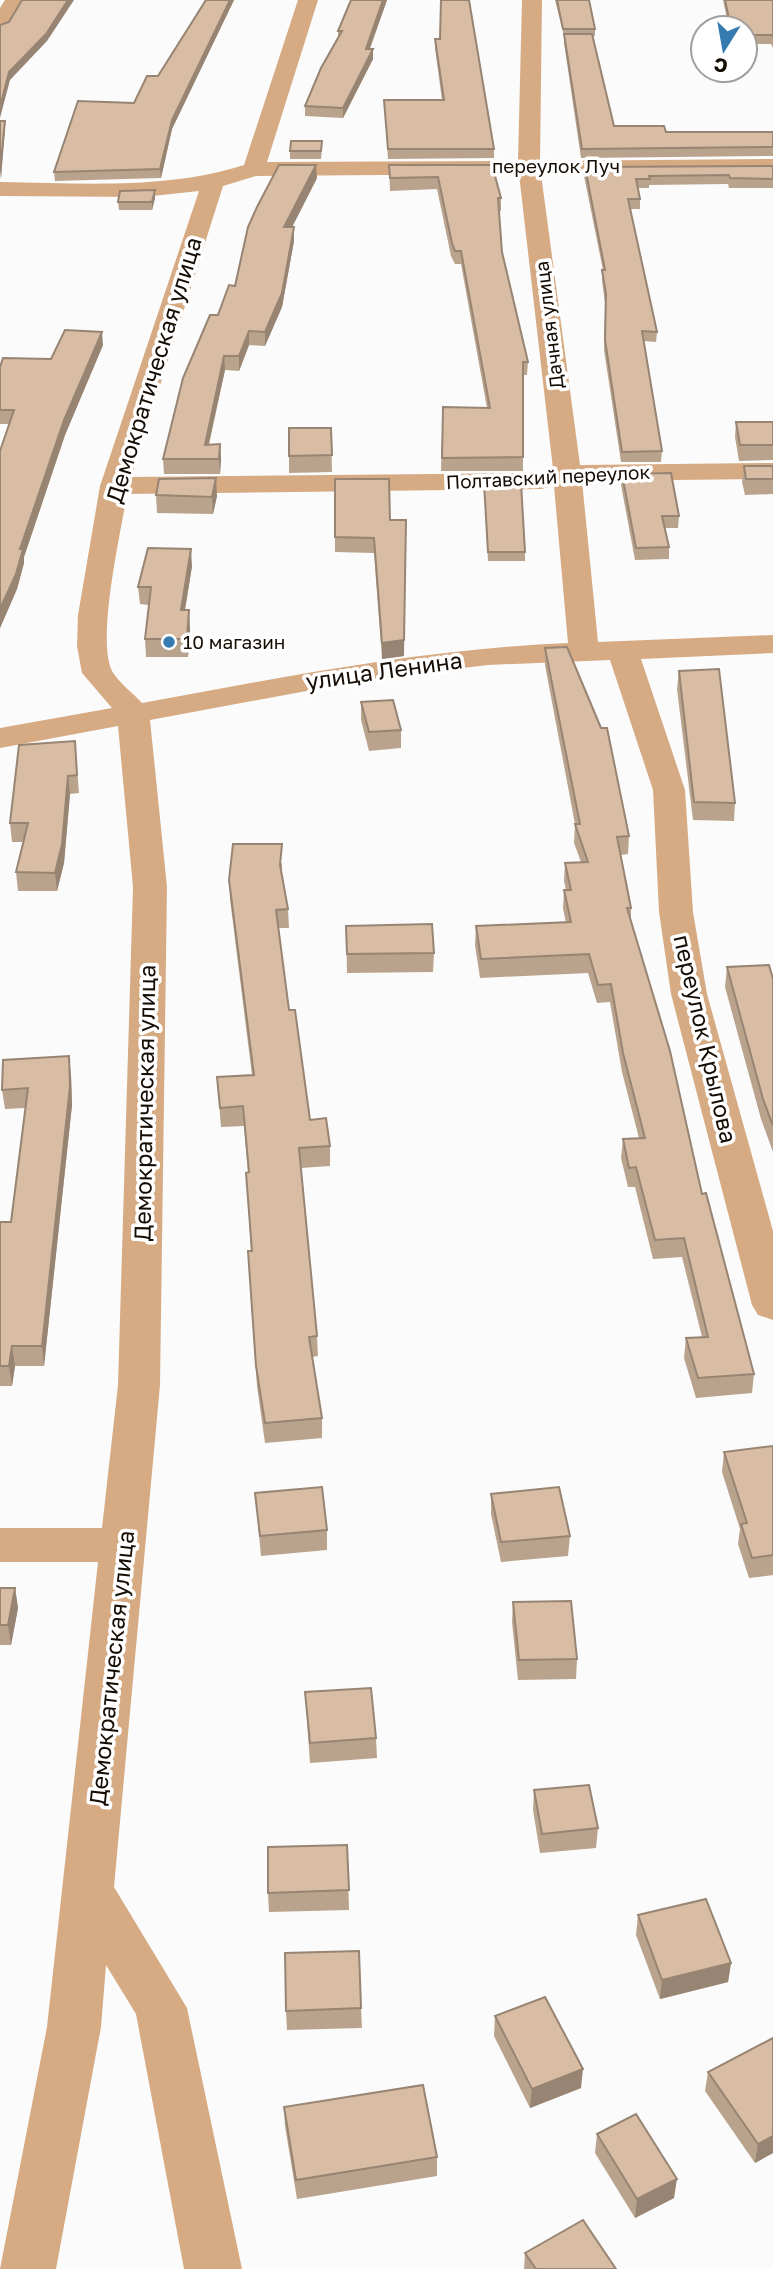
<svg xmlns="http://www.w3.org/2000/svg" width="773" height="2269" font-family="'Golos Text',sans-serif">
  <style>
    .lines { fill: none; stroke-linecap: round; stroke-linejoin: round }
    .minor { fill: #d6ab83; fill-rule: evenodd }
    .wall { fill: #baa38d }
    .shaded-wall { fill: #978473 }
    .building { fill: #d8bda4; stroke: #978473; stroke-width: 2 }
    .poi-dot { fill: #367bb0; stroke: #fff; stroke-width: 2.5 }
    .labels { text-anchor: middle; stroke-width: 7; stroke-linejoin: round; paint-order: stroke }
    .far-street-label { font-size: 19px; fill: #150c04; stroke: #fff }
    .far-poi-label { font-size: 19px; fill: #150c04; stroke: #fff; text-anchor: start }
    .street-label { font-size: 23px; fill: #150c04; stroke: #fff }
  </style>
  <rect width="100%" height="100%" fill="#fbfbfb"/>
  <g class="lines">
    <g class="minor">
      <path d="M5 0H25L7 28 0 30V8Z"/>
      <path d="M298 0H318L267 162 518 161 522 0H542L540 161 773 159V173L541 174 580 465 773 463V479L582 481 598 642 773 635V653L641 659 685 790 693 912 707 994 773 1231V1320L758 1315 752 1305 671 994 659 912 653 790 610 660 488 665 371 679 150 720 167 887 160 1385 114 1887 187 2008 242 2269H184L136 2014 106 1965 101 2027 56 2269H0L47 2027 98 1562H0V1528H102L118 1385 133 887 118 726 0 748V728L112 708 82 673 77 646 78 615 100 486 199 191 143 197 0 196V182C82 183 165 190 244 165ZM519 174 553 469 539 473 131 477 223 186 256 176ZM554 486 568 643C424 649 284 677 142 703 133 693 118 682 112 671 96 639 121 532 127 494L541 489Z"/>
    </g>
  </g>
  <g class="wall">
    <path d="M206 0H234L172 129 161 178 55 181 54 172 134 103 158 76Z"/>
    <path d="M351 0H387L370 49H373V59L343 118 305 116V106L338 39V31Z"/>
    <path d="M555 0H589L595 29V36H593L614 126 666 132H773V156L581 158 564 43V36Z"/>
    <path d="M723 0H773V48L771 44H745V28H729Z"/>
    <path d="M435 39H440L494 149V158L388 159 384 100H442L435 48Z"/>
    <path d="M322 149 321 159H290V151Z"/>
    <path d="M389 165H492L501 198V211H499L502 252 528 362 527 375H523V471H441L443 407 487 408 461 264H455L451 256 437 189 390 191Z"/>
    <path d="M773 166V188H729L728 184 649 185V188H638L640 199V209H630L657 332 656 342 643 341 662 451 661 462H621L604 350 605 304 602 280 603 270 584 176 585 167Z"/>
    <path d="M317 178 292 227 294 241 282 307 265 346 249 345 239 371 225 370 209 445 220 444 221 459 220 474H164L163 459 218 315 235 286Z"/>
    <path d="M155 198 152 210H119L118 202Z"/>
    <path d="M103 345 65 435 24 557V563L17 589 0 628V451L9 424H0V367L51 359Z"/>
    <path d="M736 422H773V460L739 461 735 437Z"/>
    <path d="M331 428 332 472 289 473V456Z"/>
    <path d="M744 466H773V494L745 495 742 482Z"/>
    <path d="M622 474 679 516 678 528H665L669 547V559L635 560 621 485Z"/>
    <path d="M335 479 390 520 404 656 382 659 374 553 335 552Z"/>
    <path d="M484 483 525 552V561H488Z"/>
    <path d="M156 495 217 496 213 514 157 513Z"/>
    <path d="M192 566 185 610 190 628 188 657H146L145 639 149 605 140 604 138 587Z"/>
    <path d="M545 648 629 836 628 854 621 855 631 908V921L702 1194 754 1374 752 1393 696 1398 684 1358 686 1338 702 1337 682 1257 653 1259 635 1187H628L621 1158 623 1139 639 1138 622 1072 610 1002 597 1003 588 973 480 978 475 945 476 926 566 923 563 908 564 890H566L564 881 565 863 581 862 574 843 575 824 545 665Z"/>
    <path d="M679 671 735 803 734 821 693 820 677 689Z"/>
    <path d="M361 702 401 730V748L369 751 361 720Z"/>
    <path d="M75 741 79 793 70 794 64 863 57 891H18L16 872 24 842H12L10 823Z"/>
    <path d="M282 863V873L288 909 289 928H278L289 1010 310 1120 330 1146V1166L301 1168 317 1336 318 1356 312 1357 322 1418V1438L265 1443 257 1386 249 1271 251 1251 246 1173 248 1172 244 1126 221 1127 217 1077 252 1075 230 899 229 880Z"/>
    <path d="M346 926 434 953 433 972 347 973Z"/>
    <path d="M727 967 773 979V1152L761 1119 725 987Z"/>
    <path d="M71 1075 72 1105 44 1366H15L12 1386H0V1222H11L25 1108 5 1109 2 1090Z"/>
    <path d="M773 1446V1575L749 1578 738 1544 740 1529 722 1472 724 1452Z"/>
    <path d="M255 1493 327 1530V1550L261 1556Z"/>
    <path d="M491 1494 570 1536 568 1556 501 1562 491 1514Z"/>
    <path d="M0 1588H15L18 1608 11 1645H0Z"/>
    <path d="M513 1602 577 1659 576 1679 518 1680 512 1622Z"/>
    <path d="M305 1692 376 1738 377 1758 310 1763Z"/>
    <path d="M534 1790 598 1828 596 1848 540 1853 533 1810Z"/>
    <path d="M347 1845 349 1910 269 1912 268 1893Z"/>
    <path d="M638 1915 731 1963 728 1982 660 1999 636 1935Z"/>
    <path d="M361 2008 362 2028 287 2030 286 2011Z"/>
    <path d="M495 2016 581 2088 530 2108 494 2036Z"/>
    <path d="M773 2038V2153L755 2163 705 2091 708 2072Z"/>
    <path d="M284 2107 437 2157V2176L297 2199 285 2126Z"/>
    <path d="M597 2134 674 2198 635 2218 595 2153Z"/>
    <path d="M525 2253 616 2269H524Z"/>
  </g>
  <g class="shaded-wall">
    <path d="M68 0H74L47 41 10 80 0 118V107L9 72Z"/>
    <path d="M230 0H234L172 129 161 178 160 169 172 120Z"/>
    <path d="M383 0H387L366 58V49Z"/>
    <path d="M373 49V59L343 118V108Z"/>
    <path d="M5 121V129L1 179 0 171Z"/>
    <path d="M316 165 317 178 285 241 284 227Z"/>
    <path d="M155 190V198L152 210V202Z"/>
    <path d="M294 227V241L282 307 265 346V332Z"/>
    <path d="M249 331V345L239 371V356Z"/>
    <path d="M102 332 103 345 65 435 24 557V563L17 589 0 628V609L64 420Z"/>
    <path d="M224 356 225 370 205 459V445Z"/>
    <path d="M220 444 221 459 220 474 219 459Z"/>
    <path d="M216 478 217 496 213 514 212 497Z"/>
    <path d="M406 520 404 656 382 659V643Z"/>
    <path d="M191 549 192 566 182 628 181 610Z"/>
    <path d="M189 610 190 628 188 657 187 639Z"/>
    <path d="M68 776 70 794 64 863 57 891 55 873Z"/>
    <path d="M69 1056 71 1075 72 1105 44 1366 42 1346Z"/>
    <path d="M12 1346 15 1366 12 1386 9 1366Z"/>
    <path d="M15 1588 18 1608 11 1645 8 1625Z"/>
    <path d="M731 1963 728 1982 660 1999 662 1980Z"/>
    <path d="M583 2069 581 2088 530 2108 532 2089Z"/>
    <path d="M773 2136V2153L755 2163 758 2144Z"/>
    <path d="M677 2179 674 2198 635 2218 637 2199Z"/>
  </g>
  <g class="building">
    <path d="M22 0H68L46 34 9 72 0 107V25L9 22Z"/>
    <path d="M206 0H230L172 120 160 169 54 172 78 101 134 103 147 76H158Z"/>
    <path d="M351 0H383L366 49H373L343 108 305 106 321 68 342 31H338Z"/>
    <path d="M441 0H469L494 149H388L384 100H444L435 39H440Z"/>
    <path d="M557 0H589L595 29H563Z"/>
    <path d="M725 0H773V37L772 35H745V28H731Z"/>
    <path d="M564 34H592L614 126H664L666 132H773V147L582 149Z"/>
    <path d="M0 121H5L0 171Z"/>
    <path d="M291 141H322L321 151H290Z"/>
    <path d="M279 165H316L284 227H294L282 293 265 332 249 331 239 356H224L205 445 220 444 219 459H163L183 378 210 315H218L229 285 235 286 248 227 257 207Z"/>
    <path d="M389 165H492L501 198H498L502 252 528 362H523V457L442 458 443 407 490 408 461 251H455L452 243 438 177 390 178Z"/>
    <path d="M773 166V179L730 178 729 175 649 176 650 179H636L640 199H628L657 332 642 331 662 451 622 452 605 340 606 294 602 270H605L585 167Z"/>
    <path d="M155 190 152 202H118L120 191Z"/>
    <path d="M65 330 102 332 64 420 20 549H23L16 574 0 609V451L14 410H0V367L3 358 51 359Z"/>
    <path d="M736 422H773V445H740Z"/>
    <path d="M289 428H331L332 455 289 456Z"/>
    <path d="M744 466H773V479H746Z"/>
    <path d="M671 473 679 516H662L669 547 636 548 622 474Z"/>
    <path d="M216 478 212 497 156 495 159 479Z"/>
    <path d="M335 479H389L390 520H406L404 640 382 643 374 538 335 537Z"/>
    <path d="M484 483H521L525 552H488Z"/>
    <path d="M148 548 191 549 181 610H189L187 639H145L151 587H138Z"/>
    <path d="M567 647 601 728H607L629 836 617 837 631 908H627L670 1051 702 1194 706 1193 754 1374 698 1378 686 1338 708 1337 684 1238 655 1240 636 1167 629 1168 623 1139 645 1138 623 1053 611 984 598 985 589 954 481 959 476 926 571 922 564 890H571L565 863 588 862 575 824H580L545 648Z"/>
    <path d="M719 669 735 803 694 802 679 671Z"/>
    <path d="M393 700 401 730 369 732 361 702Z"/>
    <path d="M75 741 77 775 68 776 62 844 55 873 16 872 28 823H10L19 745Z"/>
    <path d="M233 844H282L280 865 288 909 276 910 289 1010H295L310 1120 326 1118 330 1146 299 1148 317 1336 309 1337 322 1418 265 1423 256 1366 248 1251H252L246 1173 249 1172 243 1106 220 1108 217 1077 254 1075 229 880Z"/>
    <path d="M432 924 434 953 347 954 346 926Z"/>
    <path d="M769 965 773 979V1126L763 1099 727 967Z"/>
    <path d="M69 1056 70 1086 42 1346H12L9 1366H0V1222H11L28 1088 2 1090 3 1060Z"/>
    <path d="M773 1446V1555L752 1558 741 1524 747 1523 724 1452Z"/>
    <path d="M322 1487 327 1530 260 1536 255 1493Z"/>
    <path d="M559 1487 570 1536 501 1542 491 1494Z"/>
    <path d="M0 1588H15L8 1625H0Z"/>
    <path d="M571 1601 577 1659 519 1660 513 1602Z"/>
    <path d="M371 1688 376 1738 310 1743 305 1692Z"/>
    <path d="M589 1785 598 1828 542 1834 534 1790Z"/>
    <path d="M347 1845 349 1890 268 1893V1847Z"/>
    <path d="M706 1899 731 1963 662 1980 638 1915Z"/>
    <path d="M359 1951 361 2008 286 2011 285 1953Z"/>
    <path d="M545 1997 583 2069 532 2089 495 2016Z"/>
    <path d="M773 2038V2136L758 2144 708 2072Z"/>
    <path d="M423 2085 437 2157 296 2180 284 2107Z"/>
    <path d="M636 2114 677 2179 637 2199 597 2134Z"/>
    <path d="M583 2220 616 2269H536L525 2253Z"/>
  </g>
  <circle class="poi-dot" cx="169" cy="642" r="7"/>
  <g class="labels">
    <g class="far-street-label">
      <text x="556" y="173">переулок Луч</text>
      <text transform="translate(549 325) rotate(-97)" y="7">Дачная улица</text>
      <text transform="translate(548 477) rotate(-3)" y="7">Полтавский переулок</text>
    </g>
    <g class="far-poi-label">
      <text x="183" y="649">10 магазин</text>
    </g>
    <g class="street-label">
      <text transform="translate(154 370) rotate(-73)" y="8">Демократическая улица</text>
      <text transform="translate(384 671) rotate(-8)" y="8">улица Ленина</text>
      <text transform="translate(705 1039) rotate(77)" y="8">переулок Крылова</text>
      <text transform="translate(145 1103) rotate(-89)" y="8">Демократическая улица</text>
      <text transform="translate(112 1668) rotate(-84)" y="8">Демократическая улица</text>
    </g>
  </g>
  <g transform="translate(724 49) rotate(191)"><circle r="33" fill="#ffffff" stroke="#a19e9b" stroke-width="2"/>
  <path d="M0-5L12 26L0 18L-12 26Z" fill="#367bb0"/>
  <text y="-10" font-size="19" font-weight="bold" text-anchor="middle" fill="#150c04">С</text>
  </g>
</svg>
